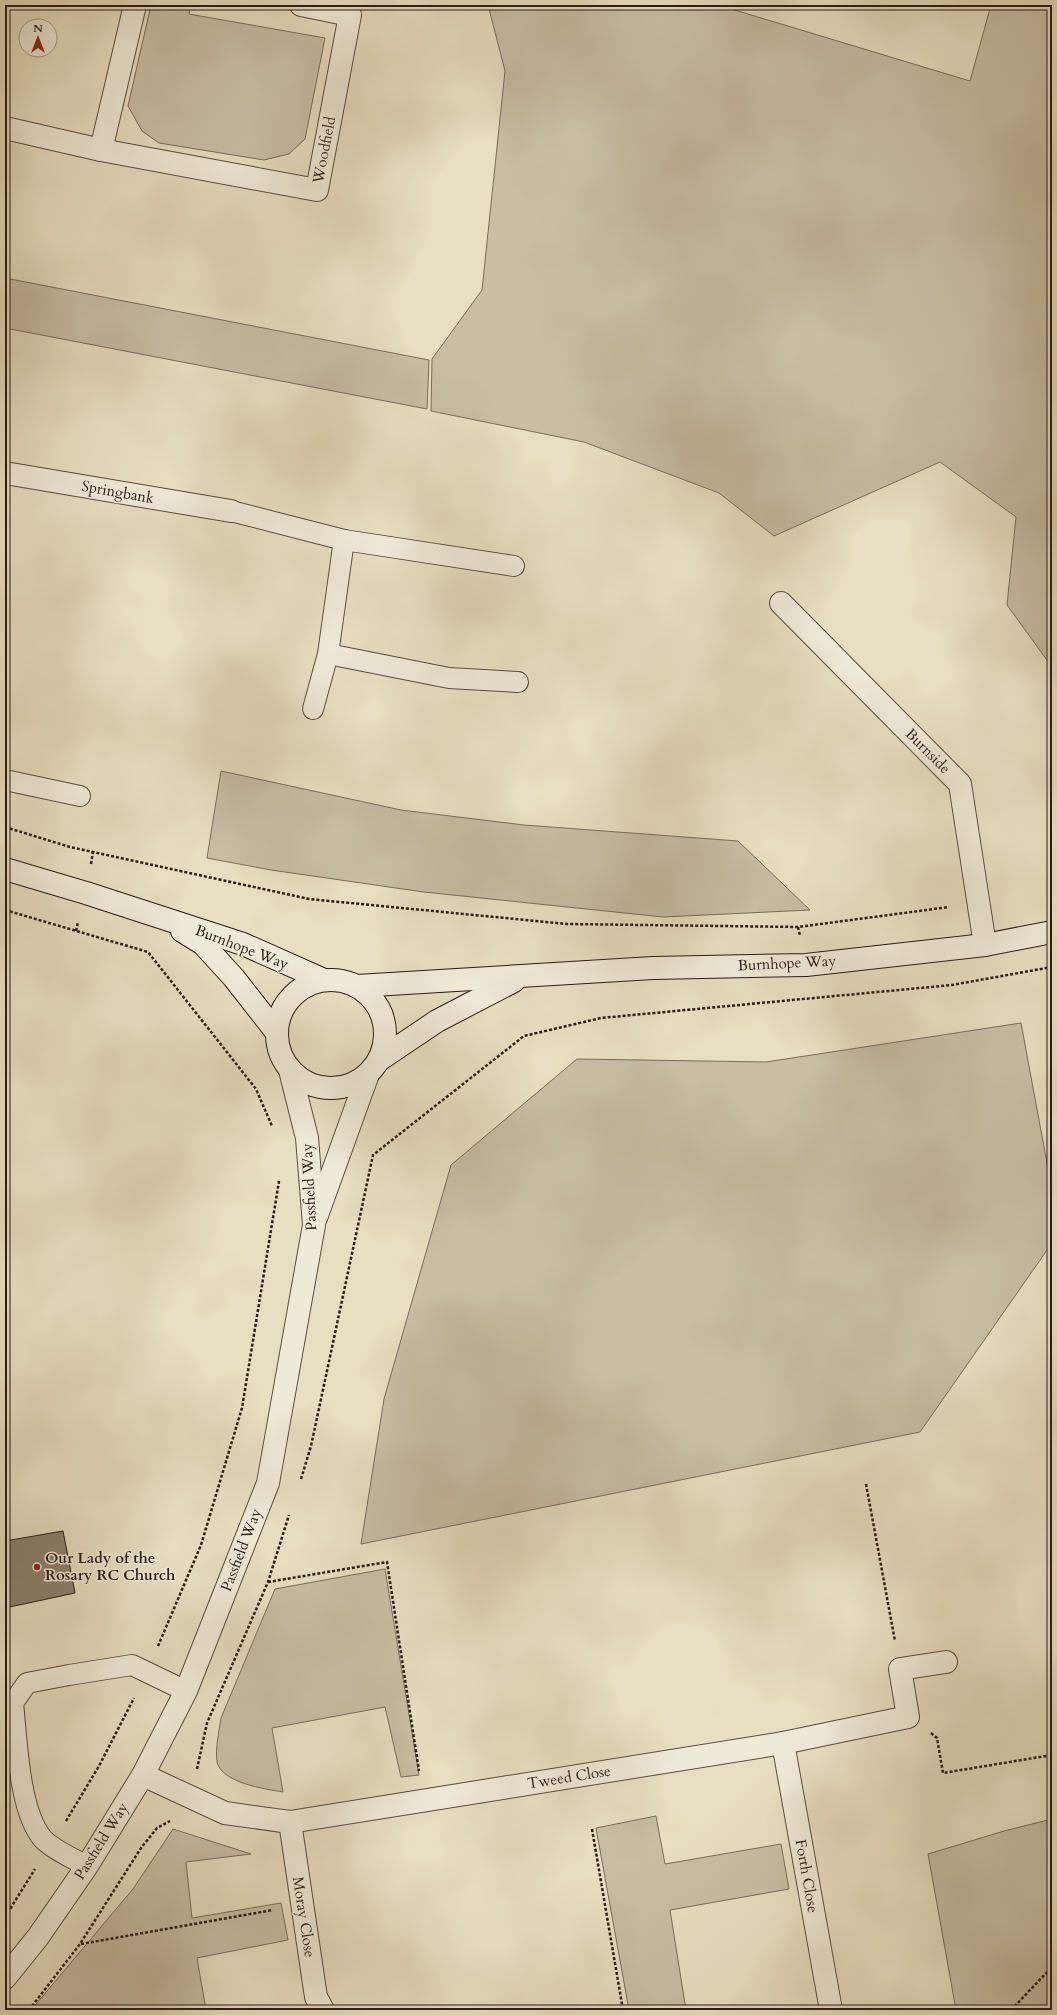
<svg xmlns="http://www.w3.org/2000/svg" width="1057" height="2015" font-family="Cardo,serif">
  <style>
    .green { fill: #c7bea4; stroke: #786c5c }
    .building { fill: #8c816e; stroke: #2a1b15 }
    .lines { fill: none; stroke-linecap: round; stroke-linejoin: round }
    .service-casing { stroke: #594c40; stroke-width: 22 }
    .minor-casing { stroke: #594c40; stroke-width: 24 }
    .tertiary-casing { stroke: #594c40; stroke-width: 24 }
    .secondary-casing { stroke: #2a1b15; stroke-width: 24 }
    .path { stroke: #2a1b15; stroke-width: 2.5; stroke-dasharray: 3 2; stroke-linecap: butt }
    .service { stroke: #efead7; stroke-width: 20 }
    .minor { stroke: #efead7; stroke-width: 22 }
    .tertiary { stroke: #efead7; stroke-width: 22 }
    .secondary { stroke: #efead7; stroke-width: 22 }
    .poi-dot { fill: #8f2418; stroke: #efead7; stroke-width: 1.5 }
    .labels { text-anchor: middle; stroke-width: 3; stroke-linejoin: round; paint-order: stroke }
    .street-label { font-size: 15px; fill: #2a1b15; stroke: #efead7 }
    .poi-label { font-size: 15px; font-weight: bold; fill: #2a1b15; stroke: #efead7; text-anchor: start }
  </style>
  <rect width="100%" height="100%" fill="#e7dfc1"/>
  <filter id="stains"><feTurbulence type="fractalNoise" baseFrequency=".005" numOctaves="4"/><feColorMatrix values="0 0 0 0 .2 0 0 0 0 .09 0 0 0 0 .02 0 0 0 .5 -.17"/></filter>
  <radialGradient id="worn" r=".72"><stop offset=".6" stop-color="#630" stop-opacity="0"/><stop offset="1" stop-color="#630" stop-opacity=".3"/></radialGradient>
  <g class="green">
    <path d="M151 5H190L189 14 325 38 305 139 289 154 264 160 159 143 142 131 128 106Z"/>
    <path d="M488 5H718L970 81 991 5H1052V667L1007 605 1016 517 940 462 774 536 719 493 584 442 431 411 432 359 482 290 505 71Z"/>
    <path d="M5 278 429 360 427 409 5 328Z"/>
    <path d="M221 771 401 810 524 825 738 841 810 910 663 917 424 892 271 870 207 858Z"/>
    <path d="M1021 1023 1052 1190V1243L920 1432 361 1544 384 1399 451 1165 577 1059 766 1062Z"/>
    <path d="M385 1569 419 1775 401 1777 385 1707 272 1728 283 1792C265 1789 222 1783 217 1762 215 1748 219 1732 221 1718L275 1589Z"/>
    <path d="M656 1816 665 1864 781 1844 789 1889 670 1910 686 2010H629L596 1828Z"/>
    <path d="M1052 1819V2010H956L928 1854 1004 1831Z"/>
    <path d="M173 1829 251 1854 186 1862 192 1918 281 1903 288 1940 197 1958 206 2010H31L133 1889Z"/>
  </g>
  <path class="building" d="M63 1531 75 1593 5 1608V1541Z"/>
  <g class="lines">
    <g class="service-casing">
      <g id="service">
        <path d="M231 511 344 540 514 566"/>
        <path d="M328 654 449 678 518 682"/>
        <path d="M313 709 328 654 344 540"/>
        <path d="M5 780 80 796"/>
        <path d="M87 1866C74 1859 52 1849 43 1839 19 1812 17 1740 13 1703L27 1683 69 1675 132 1665 186 1691"/>
      </g>
    </g>
    <g class="minor-casing">
      <g id="minor">
        <path d="M5 128 101 150 317 190 350 15 301 5"/>
        <path d="M101 150 135 5"/>
        <path d="M5 473 231 511"/>
        <path d="M781 603 960 784 985 945"/>
        <path d="M783 1743 831 2010"/>
        <path d="M143 1775 225 1813 290 1822 783 1743 908 1717 900 1669 946 1662"/>
        <path d="M290 1822 316 1997 323 2010"/>
      </g>
    </g>
    <g class="tertiary-casing">
      <g id="tertiary">
        <path d="M316 1218 368 1074"/>
        <path d="M5 1978 38 1937 87 1866 143 1775 186 1691 268 1483 314 1225 307 1138 290 1070"/>
      </g>
    </g>
    <g class="secondary-casing">
      <g id="secondary">
        <path d="M5 869 86 893 243 944 324 980"/>
        <path d="M182 931 203 944 234 978 277 1033"/>
        <circle cx="331" cy="1034" r="54"/>
        <path d="M357 986 653 968 806 965 985 945 1052 932"/>
        <path d="M379 1060 437 1021 514 981"/>
      </g>
    </g>
    <g class="path">
      <path d="M5 827 70 847 309 899 567 924 798 927 949 907"/>
      <path d="M91 864 93 852"/>
      <path d="M5 910 148 952 256 1089 272 1126"/>
      <path d="M798 927 800 936"/>
      <path d="M76 931 78 922"/>
      <path d="M301 1479 311 1446 373 1155 524 1036 601 1018 952 985 1052 967"/>
      <path d="M866 1484 895 1641"/>
      <path d="M268 1582 387 1562 419 1771"/>
      <path d="M158 1646 201 1545 242 1408 279 1181"/>
      <path d="M931 1733 937 1738 943 1773 1052 1755"/>
      <path d="M197 1769 207 1723 268 1582 289 1515"/>
      <path d="M66 1821 99 1766 134 1698"/>
      <path d="M592 1829 623 2010"/>
      <path d="M5 1917 35 1869"/>
      <path d="M81 1944 273 1910"/>
      <path d="M29 2010 80 1944 141 1848 157 1828 170 1821"/>
      <path d="M1011 2010 1052 1967"/>
    </g>
    <use href="#service" class="service"/>
    <use href="#minor" class="minor"/>
    <use href="#tertiary" class="tertiary"/>
    <use href="#secondary" class="secondary"/>
  </g>
  <circle class="poi-dot" cx="37" cy="1567" r="4"/>
  <g class="labels">
    <g class="street-label">
      <text transform="translate(324 150) rotate(-79)" y="5">Woodfield</text>
      <text transform="translate(118 492) rotate(10)" y="5">Springbank</text>
      <text transform="translate(928 751) rotate(45)" y="5">Burnside</text>
      <text transform="translate(242 947) rotate(21)" y="5">Burnhope Way</text>
      <text transform="translate(787 963) rotate(-3)" y="5">Burnhope Way</text>
      <text transform="translate(309 1187) rotate(-93)" y="5">Passfield Way</text>
      <text transform="translate(241 1550) rotate(-69)" y="5">Passfield Way</text>
      <text transform="translate(569 1777) rotate(-9)" y="5">Tweed Close</text>
      <text transform="translate(101 1841) rotate(-58)" y="5">Passfield Way</text>
      <text transform="translate(807 1876) rotate(80)" y="5">Forth Close</text>
      <text transform="translate(304 1917) rotate(81)" y="5">Moray Close</text>
    </g>
    <g class="poi-label">
      <text x="45" y="1563">Our Lady of the<tspan x="45" dy="17">Rosary RC Church</tspan></text>
    </g>
  </g>
  <rect width="1057" height="2015" fill="none" stroke="#e7dfc1" stroke-width="20"/>
  <rect x="6" y="6" width="1045" height="2003" fill="none" stroke="#2a1b15" stroke-width="2"/>
  <rect x="10" y="10" width="1037" height="1995" fill="none" stroke="#2a1b15"/>
  <g transform="translate(38 38)"><circle r="19" fill="#efead7" stroke="#a09789"/>
  <path d="M0-3L7 15L0 10L-7 15Z" fill="#8f2418"/>
  <text y="-6" font-size="11" font-weight="bold" text-anchor="middle" fill="#2a1b15">N</text>
  </g>
  <rect width="100%" height="100%" filter="url(#stains)"/>
  <rect width="100%" height="100%" fill="url(#worn)"/>
</svg>
